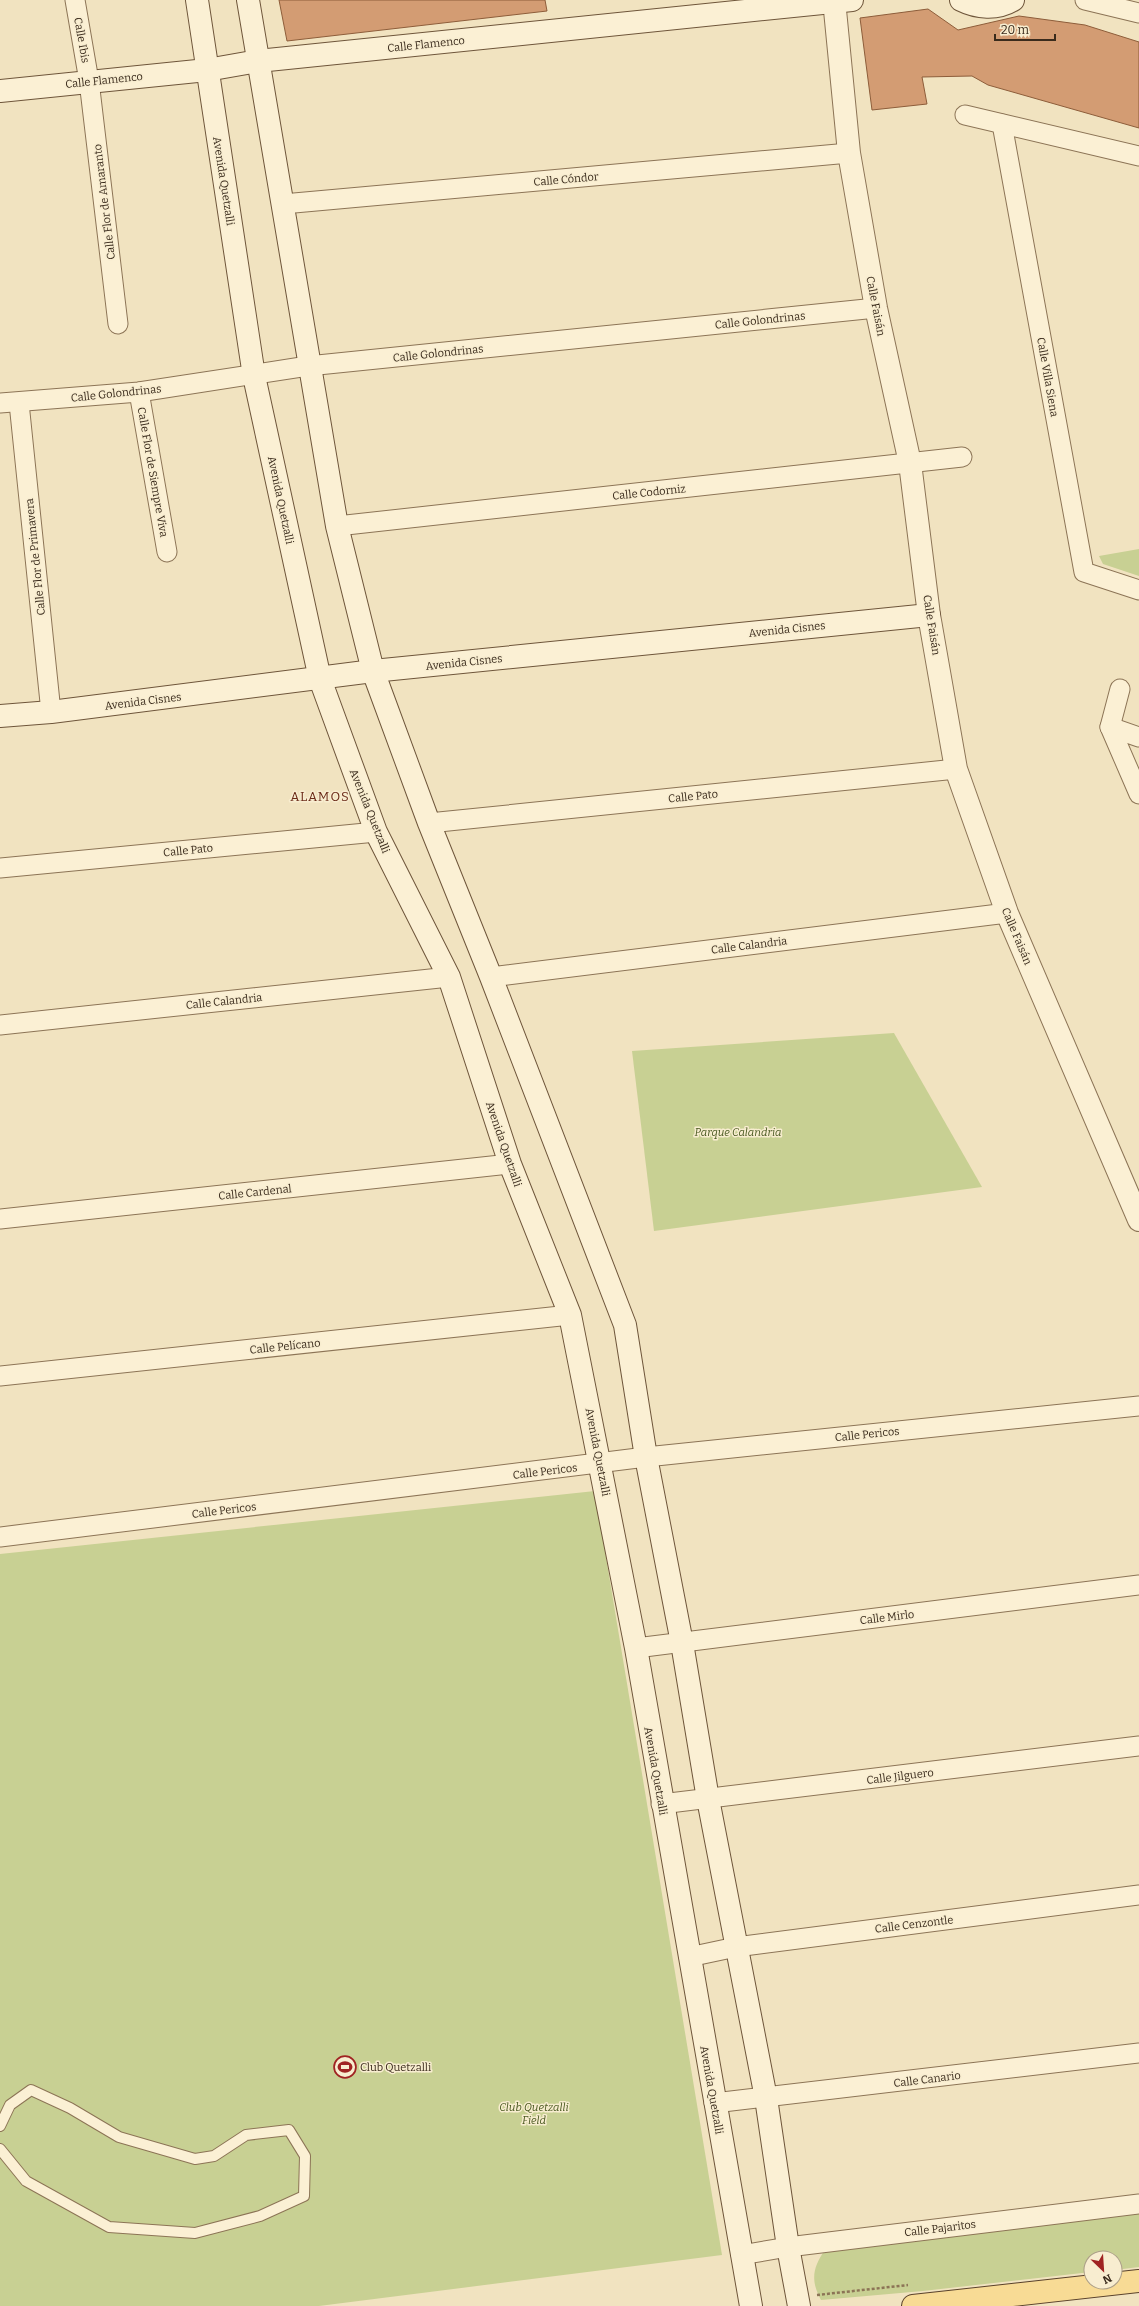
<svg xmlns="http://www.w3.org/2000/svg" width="1139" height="2306" font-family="Bitter,serif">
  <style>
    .green { fill: #c8d093 }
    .building { fill: #d39c73; stroke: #8d5d3a }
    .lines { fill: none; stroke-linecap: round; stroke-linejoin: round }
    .service-casing { stroke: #8c7456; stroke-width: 12 }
    .minor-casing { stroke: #8c7456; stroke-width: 21 }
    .tertiary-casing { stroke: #8c7456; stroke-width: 24 }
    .secondary-casing { stroke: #6e553a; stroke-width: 24 }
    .primary-casing { stroke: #59412b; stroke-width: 24 }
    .path { stroke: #8c7456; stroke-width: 2.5; stroke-dasharray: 3 2; stroke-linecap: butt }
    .service { stroke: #fbf0d4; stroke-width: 10 }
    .minor { stroke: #fbf0d4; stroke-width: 19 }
    .tertiary { stroke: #fbf0d4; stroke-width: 22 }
    .secondary { stroke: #fbf0d4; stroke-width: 22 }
    .primary { stroke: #f8db95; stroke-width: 22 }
    .labels { text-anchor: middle; stroke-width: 3; stroke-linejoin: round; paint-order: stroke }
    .street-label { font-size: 11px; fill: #3a2b1c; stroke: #f8edd0 }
    .park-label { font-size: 11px; font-style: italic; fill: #4a5921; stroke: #f8edd0 }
    .poi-label { font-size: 11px; fill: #3a2b1c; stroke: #f8edd0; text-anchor: start }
    .quarter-label { font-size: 13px; letter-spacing: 1px; fill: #6b2b18; stroke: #f8edd0 }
  </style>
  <rect width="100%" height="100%" fill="#f1e3c0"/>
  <g class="green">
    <path d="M1139 549V576L1103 564 1099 556Z"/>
    <path d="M894 1033 982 1187 654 1231 632 1051Z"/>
    <path d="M595 1491 722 2255 319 2306H0V1554Z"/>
    <path d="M1139 2210V2267L1115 2270V2258H1091V2272L923 2291 821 2300C810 2280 813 2267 825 2250Z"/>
  </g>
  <g class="building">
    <path d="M279 0H545L547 11 287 41Z"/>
    <path d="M928 9 958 30 1019 16 1085 25 1139 42V128L988 85 972 76 922 77 927 104 872 110 860 18Z"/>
  </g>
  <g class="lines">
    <g class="service-casing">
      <path id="service" d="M0 2126 10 2105 31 2090 70 2108 119 2137 195 2159 214 2156 246 2135 289 2130 305 2156 304 2196 260 2216 195 2233 109 2227 26 2181 0 2149"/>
    </g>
    <g class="minor-casing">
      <g id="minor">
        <path d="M75 0 89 81 118 324"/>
        <path d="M1085 0 1139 13"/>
        <path d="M965 115 1139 156"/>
        <path d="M1002 124 1084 572 1139 590"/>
        <path d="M283 204 849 153"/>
        <path d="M139 392 167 552"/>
        <path d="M0 403 139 392 308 366 876 308"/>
        <path d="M19 403 51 712"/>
        <path d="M337 526 962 457"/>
        <path d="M1120 689 1110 727 1139 794"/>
        <path d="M1110 727 1139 737"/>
        <path d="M429 823 956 769"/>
        <path d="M0 868 376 832"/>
        <path d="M491 977 1007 913"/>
        <path d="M0 1025 449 977"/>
        <path d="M0 1219 510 1164"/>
        <path d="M0 1376 570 1315"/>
        <path d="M0 1537 646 1457 1139 1406"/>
        <path d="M636 1648 1139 1585"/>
        <path d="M661 1804 1139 1746"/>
        <path d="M689 1957 736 1947 1139 1895"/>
        <path d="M714 2103 1139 2053"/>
        <path d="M741 2255 788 2247 1139 2204"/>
      </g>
    </g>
    <g class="tertiary-casing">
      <path id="tertiary" d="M834 0 849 153 876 308 910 463 929 615 956 769 1007 913 1139 1220"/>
    </g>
    <g class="secondary-casing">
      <g id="secondary">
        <path d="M197 0 254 376 320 679 376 832 449 977 510 1164 570 1315 636 1648 751 2306"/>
        <path d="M248 0 337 526 373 671 429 823 491 977 625 1325 646 1457 682 1643 708 1799 766 2098 788 2247 799 2306"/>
        <path d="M961 0C977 8 997 10 1013 0"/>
        <path d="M0 91 207 70 258 61 852 0"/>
        <path d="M0 716 51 712 373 671 929 615"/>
      </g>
    </g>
    <g class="primary-casing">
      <path id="primary" d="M913 2306 1139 2281"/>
    </g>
    <path class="path" d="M817 2295 908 2285"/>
    <use href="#service" class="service"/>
    <use href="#minor" class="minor"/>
    <use href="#tertiary" class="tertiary"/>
    <use href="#secondary" class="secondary"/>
    <use href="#primary" class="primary"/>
  </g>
  <defs>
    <g id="stadium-ring" transform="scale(1.15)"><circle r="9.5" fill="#f8edd0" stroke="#a02322" stroke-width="1.5"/><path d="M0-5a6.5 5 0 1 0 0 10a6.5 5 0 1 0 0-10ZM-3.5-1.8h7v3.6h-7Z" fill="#a02322"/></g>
  </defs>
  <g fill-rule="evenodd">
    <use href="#stadium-ring" x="345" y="2067"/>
  </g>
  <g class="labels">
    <g class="street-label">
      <text transform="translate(82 40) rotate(80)" y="4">Calle Ibis</text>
      <text transform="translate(426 44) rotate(-6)" y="4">Calle Flamenco</text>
      <text transform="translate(104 80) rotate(-6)" y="4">Calle Flamenco</text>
      <text transform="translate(566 179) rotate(-5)" y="4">Calle Cóndor</text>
      <text transform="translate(224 181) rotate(81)" y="4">Avenida Quetzalli</text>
      <text transform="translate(104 202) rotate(-97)" y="4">Calle Flor de Amaranto</text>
      <text transform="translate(876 306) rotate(79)" y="4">Calle Faisán</text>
      <text transform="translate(760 320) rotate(-6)" y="4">Calle Golondrinas</text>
      <text transform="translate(438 353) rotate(-6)" y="4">Calle Golondrinas</text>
      <text transform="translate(1048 377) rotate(80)" y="4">Calle Villa Siena</text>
      <text transform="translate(116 393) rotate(-6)" y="4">Calle Golondrinas</text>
      <text transform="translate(153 472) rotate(80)" y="4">Calle Flor de Siempre Viva</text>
      <text transform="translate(649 492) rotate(-6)" y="4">Calle Codorniz</text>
      <text transform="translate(281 500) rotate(78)" y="4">Avenida Quetzalli</text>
      <text transform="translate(35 557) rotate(-96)" y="4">Calle Flor de Primavera</text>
      <text transform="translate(932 625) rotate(81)" y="4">Calle Faisán</text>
      <text transform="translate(787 629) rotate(-6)" y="4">Avenida Cisnes</text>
      <text transform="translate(464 662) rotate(-6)" y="4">Avenida Cisnes</text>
      <text transform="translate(143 701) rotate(-7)" y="4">Avenida Cisnes</text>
      <text transform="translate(693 796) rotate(-6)" y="4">Calle Pato</text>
      <text transform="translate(370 811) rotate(68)" y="4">Avenida Quetzalli</text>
      <text transform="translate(188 850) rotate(-6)" y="4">Calle Pato</text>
      <text transform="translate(1017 936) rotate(67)" y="4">Calle Faisán</text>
      <text transform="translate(749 945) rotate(-7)" y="4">Calle Calandria</text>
      <text transform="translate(224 1001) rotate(-6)" y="4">Calle Calandria</text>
      <text transform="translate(504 1144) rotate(71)" y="4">Avenida Quetzalli</text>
      <text transform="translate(255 1192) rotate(-6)" y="4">Calle Cardenal</text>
      <text transform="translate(285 1346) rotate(-6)" y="4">Calle Pelícano</text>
      <text transform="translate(867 1434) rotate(-6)" y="4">Calle Pericos</text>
      <text transform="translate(598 1452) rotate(79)" y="4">Avenida Quetzalli</text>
      <text transform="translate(545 1471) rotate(-7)" y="4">Calle Pericos</text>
      <text transform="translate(224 1510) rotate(-7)" y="4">Calle Pericos</text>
      <text transform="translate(887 1617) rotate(-7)" y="4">Calle Mirlo</text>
      <text transform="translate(656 1771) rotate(80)" y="4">Avenida Quetzalli</text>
      <text transform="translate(900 1776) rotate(-7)" y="4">Calle Jilguero</text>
      <text transform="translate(914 1924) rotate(-7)" y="4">Calle Cenzontle</text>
      <text transform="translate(927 2079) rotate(-7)" y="4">Calle Canario</text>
      <text transform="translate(712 2090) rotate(80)" y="4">Avenida Quetzalli</text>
      <text transform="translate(940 2228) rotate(-7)" y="4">Calle Pajaritos</text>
    </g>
    <g class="park-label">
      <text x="738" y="1136">Parque Calandria</text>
      <text x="534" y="2111">Club Quetzalli<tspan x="534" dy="13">Field</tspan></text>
    </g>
    <g class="poi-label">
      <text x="360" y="2071">Club Quetzalli</text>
    </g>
    <g class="quarter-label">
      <text x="320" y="801">ALAMOS</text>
    </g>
  </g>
  <g transform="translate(1103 2270) rotate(155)"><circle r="19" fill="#f8edd0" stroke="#ac9f88"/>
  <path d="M0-3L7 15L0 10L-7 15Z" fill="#a02322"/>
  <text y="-6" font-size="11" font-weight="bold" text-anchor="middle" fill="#3a2b1c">N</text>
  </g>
  <path d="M995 34v6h60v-6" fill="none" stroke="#3a2b1c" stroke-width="2"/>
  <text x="1001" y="34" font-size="12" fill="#3a2b1c" stroke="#f8edd0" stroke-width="3" paint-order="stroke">20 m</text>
</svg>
